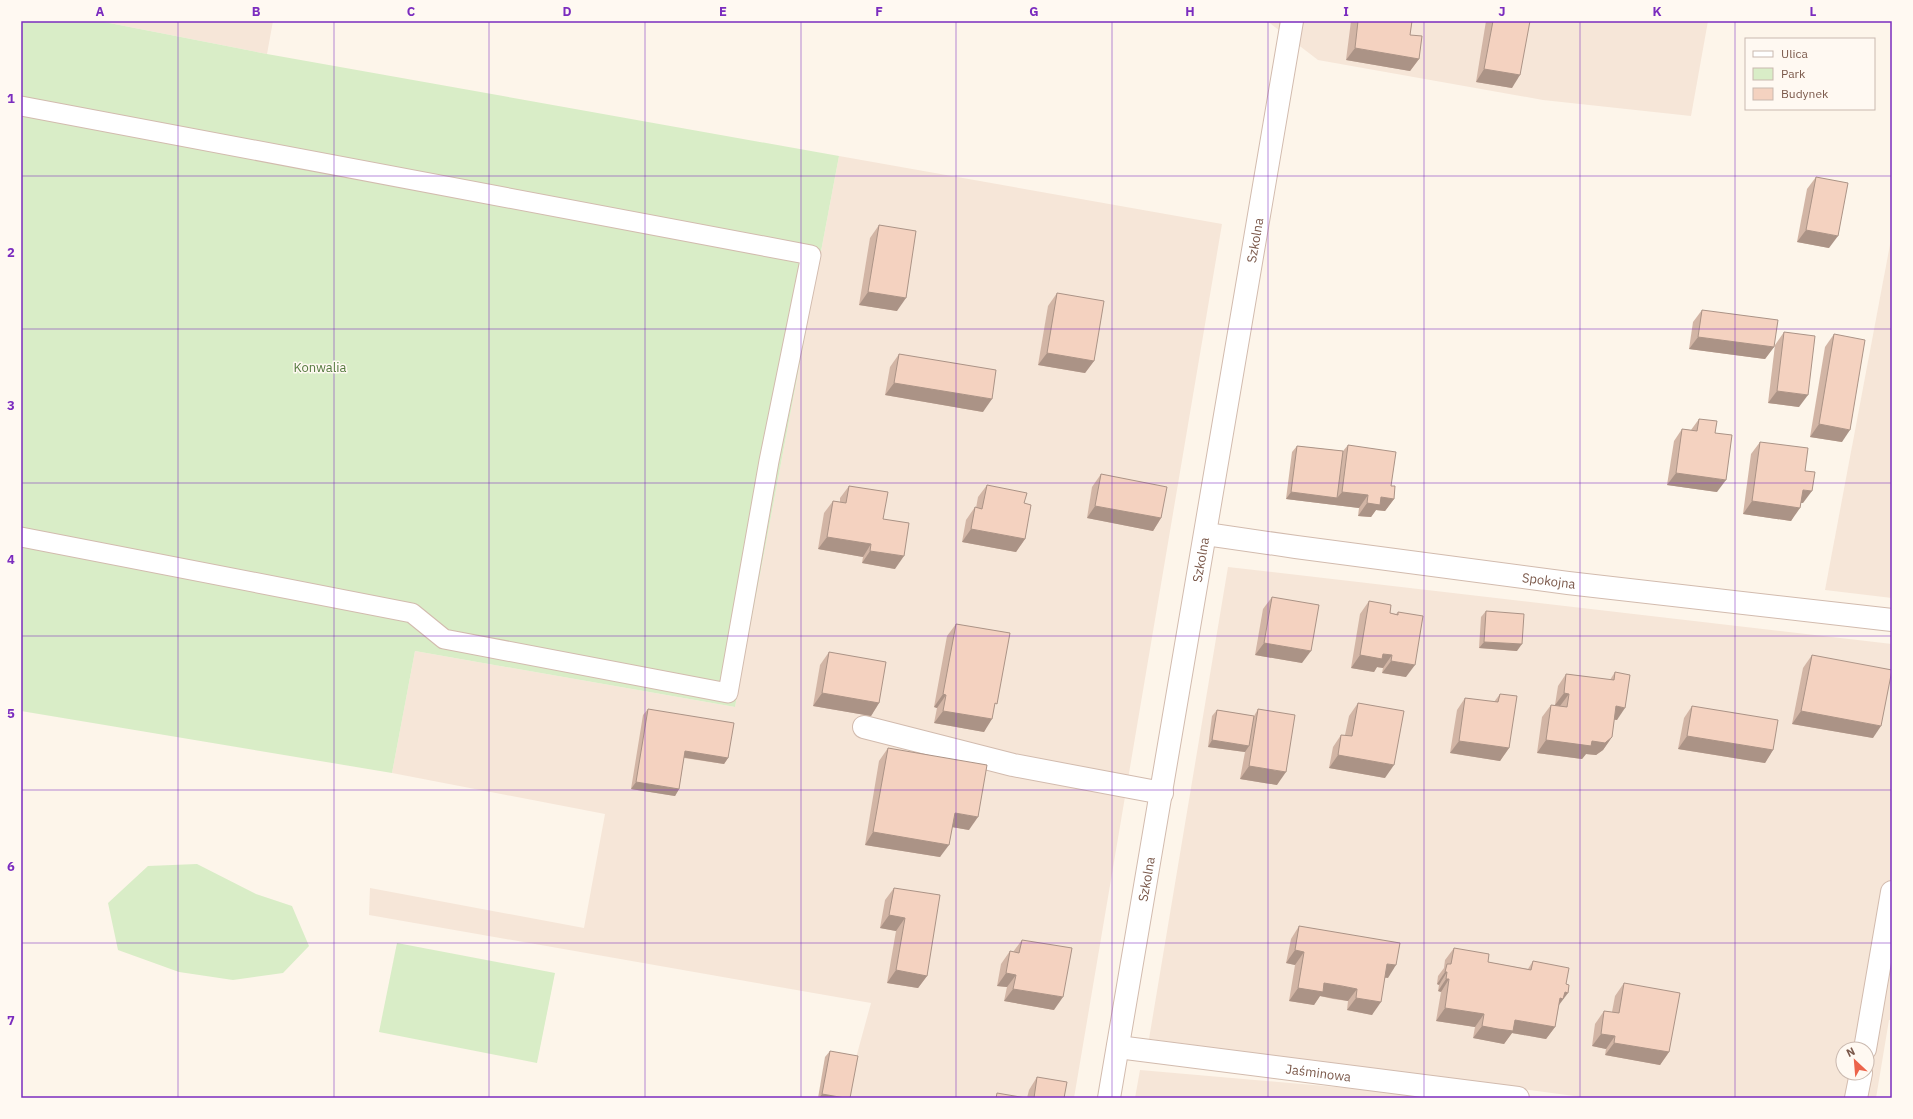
<svg xmlns="http://www.w3.org/2000/svg" width="1913" height="1119" font-family="'IBM Plex Sans',sans-serif">
  <style>
    .residential { fill: #f6e6d8; fill-rule: evenodd }
    .green { fill: #d9edc7 }
    .lines { fill: none; stroke-linecap: round; stroke-linejoin: round }
    .service-casing { stroke: #d2bbae; stroke-width: 21 }
    .minor-casing { stroke: #d2bbae; stroke-width: 24 }
    .tertiary-casing { stroke: #d2bbae; stroke-width: 24 }
    .service { stroke: #fff; stroke-width: 19 }
    .minor { stroke: #fff; stroke-width: 22 }
    .tertiary { stroke: #fff; stroke-width: 22 }
    .wall { fill: #d2b5a5 }
    .shaded-wall { fill: #ab9386 }
    .building { fill: #f4d2c0; stroke: #ab9386 }
    .grid { fill: none; stroke: #7b2cbf; stroke-width: 1; stroke-opacity: 0.55 }
    .labels { text-anchor: middle; stroke-width: 3; stroke-linejoin: round; paint-order: stroke }
    .street-label { font-size: 13px; fill: #7b594b; stroke: #fff9f2 }
    .park-label { font-size: 13px; fill: #557a3f; stroke: #fff9f2 }
    .neatline { fill: none; stroke: #7b2cbf; stroke-width: 1.5 }
    .grid-label { font-size: 13px; text-anchor: middle; font-weight: bold; fill: #7b2cbf }
  </style>
  <rect width="100%" height="100%" fill="#fdf5ea"/>
  <g class="residential">
    <path d="M99 21H273L267 54Z"/>
    <path d="M1267 21H1708L1691 116 1543 100 1318 60Z"/>
    <path d="M839 156 1222 224 1074 1098H845L871 1003 369 915 370 888 584 928 605 814 392 773 415 651 735 707Z"/>
    <path d="M1892 234V598L1825 590Z"/>
    <path d="M1228 567 1892 644V1020H1889L1876 1098H1589L1149 1039ZM1843 1049H1867V1073H1843Z"/>
    <path d="M1140 1070 1463 1098H1135Z"/>
  </g>
  <g class="green">
    <path d="M21 21H99L267 54 839 156 735 707 415 651 392 773 21 711Z"/>
    <path d="M197 864 256 894 292 906 309 946 283 973 233 980 179 972 118 950 108 903 148 866Z"/>
    <path d="M397 943 555 973 537 1063 379 1032Z"/>
  </g>
  <g class="lines">
    <g class="service-casing">
      <path id="service" d="M21 106 811 255 769 461 728 693 444 639 412 613 21 537"/>
    </g>
    <g class="minor-casing">
      <g id="minor">
        <path id="s1" d="M1206 534 1296 547 1568 583 1892 620"/>
        <path d="M864 727 1013 765 1162 793"/>
        <path id="s2" d="M1118 1047 1518 1098"/>
        <path d="M1865 1049 1892 892"/>
        <path d="M1856 1098 1861 1073"/>
      </g>
    </g>
    <g class="tertiary-casing">
      <g id="tertiary">
        <path id="s3" d="M1109 1098 1292 21"/>
      </g>
    </g>
    <use href="#service" class="service"/>
    <use href="#minor" class="minor"/>
    <use href="#tertiary" class="tertiary"/>
  </g>
  <g class="wall">
    <path d="M1351 21H1412L1410 35 1419 59 1410 71 1346 60Z"/>
    <path d="M1486 21H1530L1512 88 1476 82Z"/>
    <path d="M1816 177 1829 248 1797 242 1807 189Z"/>
    <path d="M879 225 897 311 859 305 870 238Z"/>
    <path d="M1057 293 1094 361 1085 373 1038 365 1048 306Z"/>
    <path d="M1702 310 1774 347 1765 359 1689 349 1693 322Z"/>
    <path d="M1784 332 1799 407 1768 403 1775 345Z"/>
    <path d="M1834 334 1842 442 1810 437 1825 347Z"/>
    <path d="M899 354 983 412 885 395 890 367Z"/>
    <path d="M1699 419 1717 492 1667 485 1674 441 1682 429 1691 430Z"/>
    <path d="M1760 442 1803 503H1801L1791 521 1743 514 1751 454Z"/>
    <path d="M1348 445 1391 486 1394 499 1385 511 1376 510 1371 517 1358 516 1359 508 1286 499 1292 452 1297 446 1343 451Z"/>
    <path d="M1101 474 1161 518 1153 531 1087 518 1092 487Z"/>
    <path d="M987 485 1024 503 1025 539 1016 552 962 542 966 520 975 507 976 508 978 497Z"/>
    <path d="M849 486 883 519 895 569 862 563 863 557 818 549 824 513 833 501 840 502V498Z"/>
    <path d="M1272 597 1302 663 1255 655 1263 609Z"/>
    <path d="M1369 601 1390 613 1396 614 1398 612 1406 677 1382 673 1383 668 1377 667 1374 672 1351 668 1360 614Z"/>
    <path d="M1486 611 1517 651 1479 648 1481 617Z"/>
    <path d="M956 624 994 708 984 732 934 723 937 708 934 707 947 636Z"/>
    <path d="M829 652 879 703 871 716 813 706 820 665Z"/>
    <path d="M1812 655 1873 738 1792 724 1803 668Z"/>
    <path d="M1615 672 1617 720H1614L1612 737 1603 750 1596 755 1586 754 1582 759 1537 753 1542 717 1551 705H1555L1558 686 1566 674 1610 680Z"/>
    <path d="M1500 694 1509 748 1500 761 1450 753 1457 710 1465 698 1494 702Z"/>
    <path d="M1358 703 1385 778 1329 768 1333 747 1341 735H1345L1349 716Z"/>
    <path d="M1692 706 1773 750 1765 763 1678 749 1684 718Z"/>
    <path d="M648 709 728 758 724 764 684 758 679 789 675 796 631 789 643 715Z"/>
    <path d="M1258 709 1277 785 1240 779 1245 752 1208 747 1212 716 1217 710 1254 716Z"/>
    <path d="M888 748 969 830 952 827 940 857 865 845 879 761Z"/>
    <path d="M894 888 927 976 918 988 887 983 896 931 880 928 885 900Z"/>
    <path d="M1299 926 1388 978H1385L1372 1015 1347 1010 1348 1001 1333 999 1320 996 1314 1005 1289 1001 1295 965 1286 963 1291 939Z"/>
    <path d="M1022 940 1054 1010 1004 1001 1007 987 997 986 1001 964 1010 951 1013 952Z"/>
    <path d="M1454 948 1488 962 1528 969 1533 961 1559 1005 1555 1027 1546 1039 1512 1033 1504 1044 1489 1041 1473 1038 1475 1027 1436 1021 1441 992 1438 991 1439 985 1437 984 1438 976 1444 968 1445 960Z"/>
    <path d="M1624 983 1669 1052 1660 1065 1605 1055 1606 1049 1592 1046 1595 1024 1604 1011 1612 1012 1615 996Z"/>
    <path d="M830 1051 850 1098H818L825 1057Z"/>
    <path d="M1037 1077 1064 1098H1027L1029 1090Z"/>
  </g>
  <g class="shaded-wall">
    <path d="M1355 48 1419 59 1410 71 1346 60Z"/>
    <path d="M1484 69 1520 75 1512 88 1476 82Z"/>
    <path d="M1806 230 1838 236 1829 248 1797 242Z"/>
    <path d="M868 292 906 298 897 311 859 305Z"/>
    <path d="M1698 337 1774 347 1765 359 1689 349Z"/>
    <path d="M1047 353 1094 361 1085 373 1038 365Z"/>
    <path d="M894 383 992 399 983 412 885 395Z"/>
    <path d="M1777 391 1808 395 1799 407 1768 403Z"/>
    <path d="M1819 424 1850 430 1842 442 1810 437Z"/>
    <path d="M1676 473 1726 480 1717 492 1667 485Z"/>
    <path d="M1803 490 1812 491 1803 503 1794 502Z"/>
    <path d="M1291 492 1337 498 1342 492 1368 495 1359 508 1286 499Z"/>
    <path d="M1381 497 1394 499 1385 511 1376 510 1371 517 1358 516 1367 503Z"/>
    <path d="M1752 501 1800 508 1791 521 1743 514Z"/>
    <path d="M1095 506 1161 518 1153 531 1087 518Z"/>
    <path d="M971 529 1025 539 1016 552 962 542Z"/>
    <path d="M827 537 871 544 863 557 818 549Z"/>
    <path d="M870 551 904 556 895 569 862 563Z"/>
    <path d="M1484 642 1522 644 1517 651 1479 648Z"/>
    <path d="M1264 643 1311 651 1302 663 1255 655Z"/>
    <path d="M1383 654 1392 655 1383 668 1377 667 1374 672 1351 668 1360 655Z"/>
    <path d="M1391 661 1415 665 1406 677 1382 673Z"/>
    <path d="M822 693 879 703 871 716 813 706Z"/>
    <path d="M1564 693 1569 694 1560 706 1555 705Z"/>
    <path d="M943 694 946 695 937 708 934 707Z"/>
    <path d="M1616 706 1625 708 1617 720 1607 718Z"/>
    <path d="M943 711 992 719 984 732 934 723Z"/>
    <path d="M1801 711 1881 726 1873 738 1792 724Z"/>
    <path d="M1687 736 1773 750 1765 763 1678 749Z"/>
    <path d="M1612 737 1603 750 1596 755 1586 754 1582 759 1537 753 1546 740 1592 741Z"/>
    <path d="M1212 740 1249 746 1245 752 1208 747Z"/>
    <path d="M1459 741 1509 748 1500 761 1450 753Z"/>
    <path d="M685 751 728 758 724 764 681 757Z"/>
    <path d="M1338 755 1394 765 1385 778 1329 768Z"/>
    <path d="M1249 766 1286 772 1277 785 1240 779Z"/>
    <path d="M636 782 679 789 675 796 631 789Z"/>
    <path d="M955 813 978 817 969 830 946 826Z"/>
    <path d="M873 832 949 845 940 857 865 845Z"/>
    <path d="M889 915 905 918 896 931 880 928Z"/>
    <path d="M1295 950 1304 952 1295 965 1286 963Z"/>
    <path d="M1387 964 1396 965 1388 978 1378 976Z"/>
    <path d="M896 970 927 976 918 988 887 983Z"/>
    <path d="M1445 972H1447L1439 985 1437 984Z"/>
    <path d="M1006 973 1016 975 1007 987 997 986Z"/>
    <path d="M1446 979H1449L1441 992 1438 991Z"/>
    <path d="M1324 983 1357 989 1348 1001 1320 996 1314 1005 1289 1001 1298 988Z"/>
    <path d="M1013 989 1063 997 1054 1010 1004 1001Z"/>
    <path d="M1565 992 1568 993 1559 1005 1551 1011Z"/>
    <path d="M1356 998 1381 1002 1372 1015 1347 1010Z"/>
    <path d="M1445 1008 1484 1014 1475 1027 1436 1021Z"/>
    <path d="M1515 1020 1555 1027 1546 1039 1512 1033 1504 1044 1473 1038 1482 1026Z"/>
    <path d="M1601 1034 1615 1036 1606 1049 1592 1046Z"/>
    <path d="M1614 1043 1669 1052 1660 1065 1605 1055Z"/>
    <path d="M822 1094 845 1098H819Z"/>
  </g>
  <g class="building">
    <path d="M1358 21H1412L1410 35 1422 36 1419 59 1355 48Z"/>
    <path d="M1493 21H1530L1520 75 1484 69Z"/>
    <path d="M1816 177 1848 183 1838 236 1806 230Z"/>
    <path d="M879 225 916 231 906 298 868 292Z"/>
    <path d="M1057 293 1104 301 1094 361 1047 353Z"/>
    <path d="M1702 310 1778 320 1774 347 1698 337Z"/>
    <path d="M1784 332 1815 336 1808 395 1777 391Z"/>
    <path d="M1834 334 1865 340 1850 430 1819 424Z"/>
    <path d="M899 354 996 370 992 399 894 383Z"/>
    <path d="M1699 419 1717 421 1715 433 1732 435 1726 480 1676 473 1682 429 1697 431Z"/>
    <path d="M1760 442 1808 448 1805 471 1815 472 1812 491 1803 490 1800 508 1752 501Z"/>
    <path d="M1348 445 1396 452 1391 486H1395L1394 499 1381 497 1380 505 1367 503 1368 495 1342 492Z"/>
    <path d="M1297 446 1343 451 1337 498 1291 492Z"/>
    <path d="M1101 474 1167 487 1161 518 1095 506Z"/>
    <path d="M987 485 1027 493 1024 503 1031 505 1025 539 971 529 975 507 982 509Z"/>
    <path d="M849 486 888 492 883 519 909 523 904 556 870 551 871 544 827 537 833 501 846 503Z"/>
    <path d="M1272 597 1319 605 1311 651 1264 643Z"/>
    <path d="M1369 601 1391 605 1390 613 1398 615V612L1423 616 1415 665 1391 661 1392 655 1383 654 1382 659 1360 655Z"/>
    <path d="M1486 611 1524 614 1522 644 1484 642Z"/>
    <path d="M956 624 1010 633 997 704 995 703 992 719 943 711 946 695 943 694Z"/>
    <path d="M829 652 886 662 879 703 822 693Z"/>
    <path d="M1812 655 1892 670 1881 726 1801 711Z"/>
    <path d="M1615 672 1630 675 1625 708 1616 706 1612 737 1605 743 1592 741 1591 746 1546 740 1551 705 1567 707 1569 694 1564 693 1566 674 1614 680Z"/>
    <path d="M1500 694 1517 696 1509 748 1459 741 1465 698 1498 702Z"/>
    <path d="M1358 703 1404 711 1394 765 1338 755 1341 735 1352 736Z"/>
    <path d="M1692 706 1778 720 1773 750 1687 736Z"/>
    <path d="M648 709 734 723 728 758 685 751 679 789 636 782Z"/>
    <path d="M1258 709 1295 715 1286 772 1249 766Z"/>
    <path d="M1217 710 1254 716 1249 746 1212 740Z"/>
    <path d="M888 748 987 765 978 817 955 813 949 845 873 832Z"/>
    <path d="M894 888 940 895 927 976 896 970 905 918 889 915Z"/>
    <path d="M1299 926 1400 943 1396 965 1387 964 1381 1002 1356 998 1357 989 1342 986 1324 983 1323 992 1298 988 1304 952 1295 950Z"/>
    <path d="M1022 940 1072 948 1063 997 1013 989 1016 975 1006 973 1010 951 1019 953Z"/>
    <path d="M1454 948 1489 954 1488 962 1531 970 1533 961 1569 968 1566 984 1569 985 1568 993 1565 992 1563 999 1560 998 1555 1027 1515 1020 1513 1031 1498 1029 1482 1026 1484 1014 1445 1008 1449 979H1446L1447 972H1445L1447 964H1451Z"/>
    <path d="M1624 983 1680 993 1669 1052 1614 1043 1615 1036 1601 1034 1604 1011 1619 1013Z"/>
    <path d="M830 1051 858 1056 850 1098H845L822 1094Z"/>
    <path d="M1037 1077 1067 1082 1064 1098H1034Z"/>
    <path d="M997 1093 1026 1098H996Z"/>
  </g>
  <path class="grid" d="M178 21V1098M334 21V1098M489 21V1098M645 21V1098M801 21V1098M956 21V1098M1112 21V1098M1268 21V1098M1424 21V1098M1580 21V1098M1735 21V1098M21 176H1892M21 329H1892M21 483H1892M21 636H1892M21 790H1892M21 943H1892"/>
  <g class="labels">
    <g class="street-label">
      <text dy="5" stroke="none"><textPath href="#s3" startOffset="870">Szkolna</textPath></text>
      <text dy="5" stroke="none"><textPath href="#s3" startOffset="546">Szkolna</textPath></text>
      <text dy="5" stroke="none"><textPath href="#s1" startOffset="346">Spokojna</textPath></text>
      <text dy="5" stroke="none"><textPath href="#s3" startOffset="222">Szkolna</textPath></text>
      <text dy="5" stroke="none"><textPath href="#s2" startOffset="202">Jaśminowa</textPath></text>
    </g>
    <g class="park-label">
      <text x="320" y="372">Konwalia</text>
    </g>
  </g>
  <rect width="1913" height="1119" fill="none" stroke="#fff9f2" stroke-width="44"/>
  <rect x="1745" y="38" width="130" height="72" fill="#fff9f2" stroke="#cab9af"/>
  <rect x="1753" y="51" width="20" height="6" fill="#ffffff" stroke="#cab9af"/>
  <text x="1781" y="58" font-size="12" fill="#7b594b">Ulica</text>
  <rect x="1753" y="68" width="20" height="12" fill="#d9edc7" stroke="#cab9af"/>
  <text x="1781" y="78" font-size="12" fill="#7b594b">Park</text>
  <rect x="1753" y="88" width="20" height="12" fill="#f4d2c0" stroke="#cab9af"/>
  <text x="1781" y="98" font-size="12" fill="#7b594b">Budynek</text>
  <g transform="translate(1855 1061) rotate(334)"><circle r="19" fill="#fff9f2" stroke="#cab9af"/>
  <path d="M0-3L7 15L0 10L-7 15Z" fill="#ec644b"/>
  <text y="-6" font-size="11" font-weight="bold" text-anchor="middle" fill="#7b594b">N</text>
  </g>
  <rect x="22" y="22" width="1869" height="1075" class="neatline"/>
  <g class="grid-label">
    <text x="100" y="16">A</text>
    <text x="256" y="16">B</text>
    <text x="411" y="16">C</text>
    <text x="567" y="16">D</text>
    <text x="723" y="16">E</text>
    <text x="879" y="16">F</text>
    <text x="1034" y="16">G</text>
    <text x="1190" y="16">H</text>
    <text x="1346" y="16">I</text>
    <text x="1502" y="16">J</text>
    <text x="1657" y="16">K</text>
    <text x="1813" y="16">L</text>
    <text x="11" y="103">1</text>
    <text x="11" y="257">2</text>
    <text x="11" y="410">3</text>
    <text x="11" y="564">4</text>
    <text x="11" y="718">5</text>
    <text x="11" y="871">6</text>
    <text x="11" y="1025">7</text>
  </g>
</svg>
